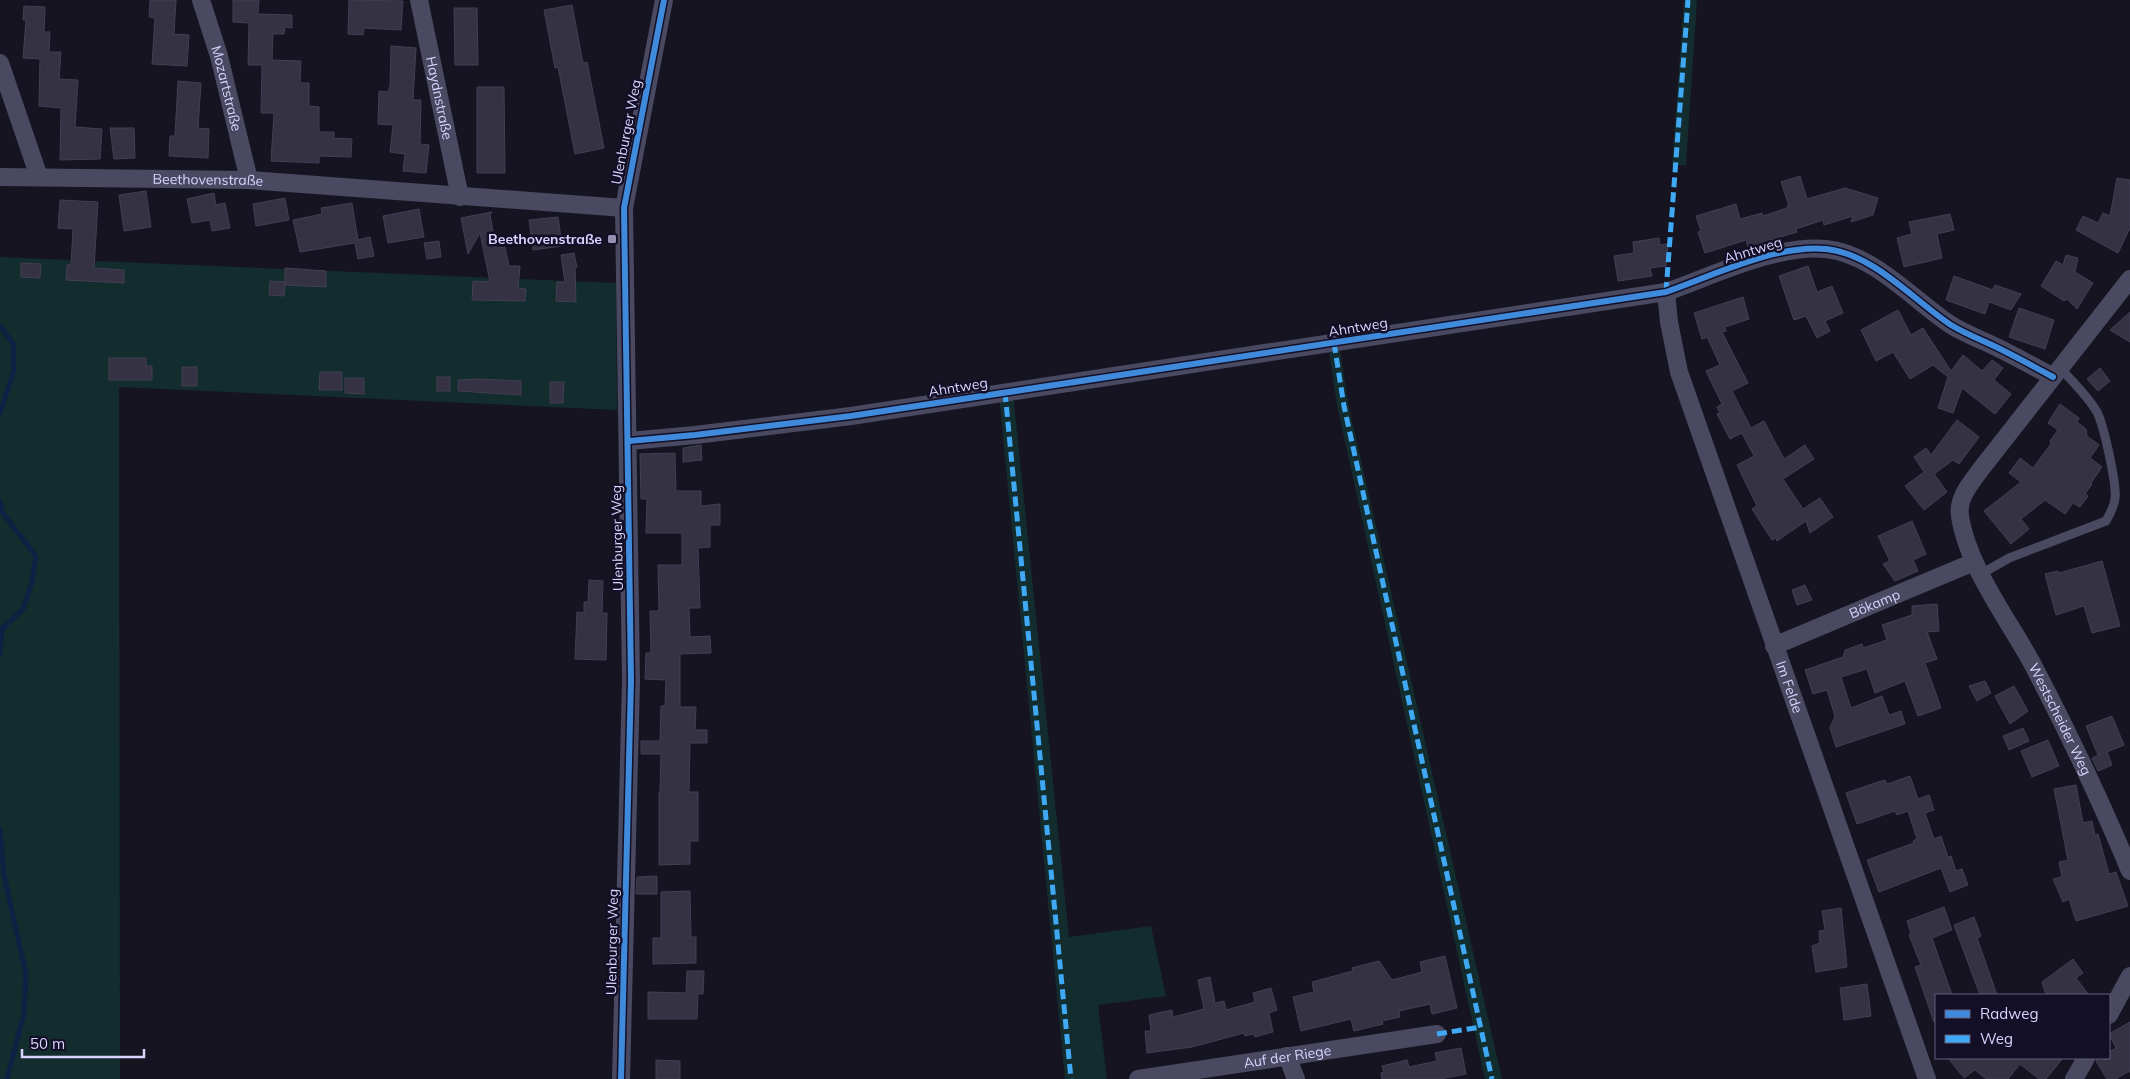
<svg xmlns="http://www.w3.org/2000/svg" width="2130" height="1079" font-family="Mulish,sans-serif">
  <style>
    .green { fill: #132c2d }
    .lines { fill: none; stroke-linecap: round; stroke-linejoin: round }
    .stream { stroke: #0d2144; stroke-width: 5 }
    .building { fill: #343243; stroke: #433f54 }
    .service { stroke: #4a4962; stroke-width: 9 }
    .minor { stroke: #4a4962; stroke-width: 18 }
    .quiet { stroke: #3fa9f5; stroke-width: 5; stroke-dasharray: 10 5; stroke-linecap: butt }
    .cycleway-casing { stroke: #130f26; stroke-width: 9 }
    .cycleway { stroke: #408adc; stroke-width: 6 }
    .poi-dot { fill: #9591b1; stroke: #130f26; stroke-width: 2 }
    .labels { text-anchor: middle; stroke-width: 5; stroke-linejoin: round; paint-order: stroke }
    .street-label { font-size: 14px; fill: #d9d4ff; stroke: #130f26 }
    .poi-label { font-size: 14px; font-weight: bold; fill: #d9d4ff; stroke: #130f26; text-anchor: end }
  </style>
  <rect width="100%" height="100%" fill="#161421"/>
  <g class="green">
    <path d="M1684 0H1697L1686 165 1672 166Z"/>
    <path d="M0 257 616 283 617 410 119 387 120 1079H0Z"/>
    <path d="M1340 350 1348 403 1502 1079H1485L1337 405 1329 351Z"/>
    <path d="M1013 393 1069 937 1151 926 1166 996 1098 1005 1107 1079H1065L999 395Z"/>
  </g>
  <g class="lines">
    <g class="stream">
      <path d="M0 326 13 343 14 370 0 413"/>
      <path d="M0 501 2 512 36 556 32 582 23 609 2 629 0 654"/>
      <path d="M0 829 4 875 26 974 24 1013 7 1079"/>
    </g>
  </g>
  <g class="building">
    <path d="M150 0H176L174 34 189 35 187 66 152 64 155 18 149 17Z"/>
    <path d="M233 0H259L258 14 292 15V28L285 27 284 34H273L272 60 301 61 300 83H309V106L319 107V132H334V138L352 139 351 157 319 156V163L271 161 274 113H261L262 65H248L249 23 233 22Z"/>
    <path d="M349 0 403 1 401 30 364 28 363 35 348 34Z"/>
    <path d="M572 5 583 63 587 62 604 148 575 154 558 67 555 68 544 10Z"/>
    <path d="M24 6 45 7 44 32H50L49 52H61L59 79 78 80 75 127 102 129 100 159 60 160 61 108 39 106 40 59 23 58 26 20H23Z"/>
    <path d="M454 8H477L478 65H455Z"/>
    <path d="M391 46 416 48 413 100H421L420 144 429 145 426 173 403 171 405 154 390 152 393 125 378 124 379 91 388 92 390 86Z"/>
    <path d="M178 81 201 83 198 128 209 129 208 158 169 156 170 136H175Z"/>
    <path d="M477 87H504L505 173H477Z"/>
    <path d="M110 128H134L135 158 114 159Z"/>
    <path d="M1800 176 1807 199 1845 188 1878 198 1873 215 1851 222 1853 216 1824 225 1823 220 1796 229 1797 232 1770 240 1771 244 1749 250 1746 240 1705 253 1698 232 1701 231 1696 216 1736 204 1740 219 1762 213 1763 216 1787 208V206H1789L1781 182Z"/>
    <path d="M2117 178 2130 180V228L2118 253 2076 230 2083 216 2098 223 2103 213 2110 216Z"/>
    <path d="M146 191 151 227 124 231 119 195Z"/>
    <path d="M214 193 216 205 225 203 230 228 212 231 210 220 192 223 187 199Z"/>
    <path d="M285 198 289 220 256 226 253 204Z"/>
    <path d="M60 200 98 202 94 268 124 270V283L66 280 67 265H71L73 229 58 228Z"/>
    <path d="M352 203 358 240 370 237 374 256 358 259 355 243 300 252 293 220 322 214 321 208Z"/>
    <path d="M419 209 424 237 388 243 383 216Z"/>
    <path d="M492 212 490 215 496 248 505 247 509 266H520L518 288 526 289 525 301 472 300 473 281 490 282 480 233 468 254 461 218Z"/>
    <path d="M1950 214 1954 230 1937 234 1942 258 1904 267 1897 238 1912 234 1909 222Z"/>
    <path d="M558 217 562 246 533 250 529 220Z"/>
    <path d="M1659 238 1660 245 1668 244 1666 266 1650 268 1652 276 1618 281 1614 256 1634 253 1633 242Z"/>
    <path d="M439 241 441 257 427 259 424 243Z"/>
    <path d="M574 253 577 267H575L576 302 556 301 557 282H565L561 255Z"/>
    <path d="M2066 255 2078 258 2075 272 2093 283 2077 309 2067 299 2064 301 2041 286 2056 261 2063 265Z"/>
    <path d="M21 263 41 264 40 278 21 277Z"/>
    <path d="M1808 266 1817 292 1832 286 1843 313 1825 321 1830 331 1817 338 1806 316 1794 320 1779 276Z"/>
    <path d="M285 268 326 271V287L285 285Z"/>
    <path d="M1954 276 1993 290 1995 285 2021 294 2011 310 1989 302 1985 314 1946 300Z"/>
    <path d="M270 281 285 282 284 296 269 295Z"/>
    <path d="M1743 297 1749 319 1725 327 1726 331 1722 332 1748 383 1732 391 1751 428 1764 421 1784 459 1805 445 1814 459 1783 479 1803 509 1820 498 1833 517 1810 533 1806 521 1777 541 1776 538 1772 540 1752 509 1757 506 1737 465 1754 456 1742 433 1730 439 1717 414 1720 413 1717 407 1722 404 1706 371 1720 365 1707 337 1702 339 1694 313Z"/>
    <path d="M2019 308 2054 320 2045 349 2009 337Z"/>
    <path d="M1898 310 1911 335 1923 328 1951 371 1963 355 1982 371 1992 360 2003 368 1994 380 2011 394 1995 414 1962 388 1953 413 1938 408 1948 377 1933 365 1910 379 1893 352 1876 361 1861 330Z"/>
    <path d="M2130 312V342L2110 330Z"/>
    <path d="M109 358H146V366H152V380H109Z"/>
    <rect x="182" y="367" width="15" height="19"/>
    <path d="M2100 368 2110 381 2098 391 2087 379Z"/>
    <path d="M320 372H342V390H319Z"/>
    <rect x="437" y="377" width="13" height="14"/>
    <path d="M345 378H364V394L345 393Z"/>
    <path d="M476 379 521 381V395L458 391V380Z"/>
    <path d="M550 382H564L563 403H550Z"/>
    <path d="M2060 404 2079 418 2077 422 2086 429 2087 436 2099 445 2090 458 2102 467 2091 483 2092 484 2085 494 2088 496 2080 507 2073 503 2065 514 2045 500 2021 519 2029 529 2011 544 1984 511 2021 482 2009 473 2020 458 2033 468 2051 444 2050 441 2058 430 2048 423Z"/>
    <path d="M1957 420 1979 437 1959 464 1953 460 1934 474 1947 492 1924 510 1905 486 1924 472 1914 457 1926 448 1931 455Z"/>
    <path d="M701 445 702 460 683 462V448Z"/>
    <path d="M675 453 676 491H701V506L720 504V525H710V547L698 548 700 608H689L690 637 710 636 711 653 680 654V707H696L695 730H707V743H690L689 792H698V841H690V864L659 865V792H660L661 754H641V741H660L661 706H665L666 680 645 679 646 653H651L650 611H659L658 565H682V533H646L647 499H641L640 454Z"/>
    <path d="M1912 521 1926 554 1913 560 1918 571 1895 581 1883 564 1890 561 1878 536Z"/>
    <path d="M2102 561 2120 626 2092 633 2084 606 2056 615 2045 574 2058 571 2059 573Z"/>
    <path d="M589 580 603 581 602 613H607L606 660 575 659 577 612 584 613V602H588Z"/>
    <path d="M1805 585 1812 600 1797 605 1792 590Z"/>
    <path d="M1937 604 1939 631 1927 632 1937 659 1925 663 1941 708 1918 716 1905 681 1875 693 1867 669 1841 677 1851 708 1882 696 1889 715 1901 711 1905 724 1836 747 1830 728 1835 716 1827 690 1813 694 1805 670 1843 657 1845 650 1862 644 1863 648 1887 640 1882 625 1912 615V606Z"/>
    <path d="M1985 681 1991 693 1977 701 1969 686Z"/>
    <path d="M2014 686 2028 711 2010 724 1995 696Z"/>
    <path d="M2112 716 2124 745 2107 752 2112 765 2098 771 2092 758 2101 754 2098 755 2086 726Z"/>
    <path d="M2023 728 2029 741 2009 750 2003 736Z"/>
    <path d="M2048 740 2059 766 2032 777 2021 751Z"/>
    <path d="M1910 776 1918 799 1929 795 1934 810 1925 813 1934 839 1941 836 1948 857 1951 856 1956 871 1962 869 1968 885 1950 892 1941 868 1879 892 1867 860 1914 843 1913 841 1917 839 1908 811 1897 815 1895 811 1857 824 1846 793 1878 782 1885 780 1887 784Z"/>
    <path d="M2076 785 2083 823 2092 821 2095 835 2098 834 2109 874 2116 872 2128 906 2076 921 2069 899 2063 902 2053 879 2062 877 2059 862 2068 860 2054 789Z"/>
    <path d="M657 876V894H636L637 877Z"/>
    <path d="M690 891 691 937H696V963L653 964V938H661V892Z"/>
    <path d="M1944 907 1952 930 1932 938 1952 995H1936V1021L1934 1022 1915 967 1921 965 1909 935 1911 934 1907 921Z"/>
    <path d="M1841 908 1847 967 1816 972 1812 946 1820 943 1819 931 1825 930 1822 911Z"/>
    <path d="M1974 917 1981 936 1977 938 1997 995H1980L1954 925Z"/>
    <path d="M1445 956 1457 1008 1432 1014 1430 1004 1399 1011 1400 1017 1382 1021 1383 1024 1354 1031 1351 1019 1301 1031 1293 997 1314 992 1312 982 1353 971 1352 968 1379 961 1392 980 1422 972 1420 962Z"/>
    <path d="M2073 959 2083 973 2076 978 2089 995H2046L2042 982Z"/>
    <path d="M687 971H704L703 994H698L697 1019H648V992L686 993Z"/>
    <path d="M1210 977 1215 1003 1224 1001 1226 1010 1255 1002 1253 993 1271 988 1277 1010 1269 1013 1273 1032 1255 1037 1254 1034 1245 1036 1244 1033 1192 1047 1147 1053 1145 1031H1151L1149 1015 1172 1010 1173 1017 1204 1009 1198 980Z"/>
    <path d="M1867 984 1871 1016 1844 1020 1840 988Z"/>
    <path d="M2130 1022V1073L2129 1071 2116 1079H2107L2096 1061 2097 1058H2109V1052L2116 1048 2109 1034Z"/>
    <path d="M1461 1048 1466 1074 1440 1079H1382L1381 1073 1384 1072 1382 1066 1407 1060 1409 1067 1437 1061 1435 1053Z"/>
    <path d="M1948 1058H2063L2046 1079H2039L2020 1064 2008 1079H1986L1975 1070 1964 1078Z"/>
    <path d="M656 1060 680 1061V1079H656Z"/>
  </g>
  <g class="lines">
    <path class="service" d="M1981 574 2009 558 2106 521C2110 514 2114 507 2115 499 2117 485 2104 426 2097 412 2087 395 2073 382 2060 368"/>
    <g class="minor">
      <path id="s1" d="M201 0 219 56 249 180"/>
      <path id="s2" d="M419 0 460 197"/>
      <path d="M0 63 39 177"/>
      <path id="s3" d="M0 177 249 180 624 208"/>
      <path id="s4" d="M2130 279 1981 469C1971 483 1957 498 1960 516 1967 566 2009 620 2033 665 2068 732 2101 801 2130 871"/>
      <path id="s5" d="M1666 292 1669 322 1679 372 1927 1079"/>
      <path d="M629 441 695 435 851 416 1666 292C1712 276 1777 244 1826 249 1874 254 1913 300 1951 325 1964 333 1979 339 1992 345 2013 355 2033 366 2053 377"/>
      <path id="s6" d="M1774 646 1974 562"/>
      <path d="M2109 1015 2130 976"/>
      <path d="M1287 1056 1296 1079"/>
      <path d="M621 1079 631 681 624 208 664 0"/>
      <path id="s7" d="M1138 1079 1437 1034"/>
      <path d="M2074 1079 2086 1058"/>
    </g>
    <g class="quiet">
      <path d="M1666 292 1688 0"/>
      <path d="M1334 343 1344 406 1492 1079"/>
      <path d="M1005 392 1071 1079"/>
      <path d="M1437 1034 1481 1027"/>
    </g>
    <g class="cycleway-casing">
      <g id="cycleway">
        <path d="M629 441 695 435 851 416 1666 292C1712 276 1777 244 1826 249 1874 254 1913 300 1951 325 1964 333 1979 339 1992 345 2013 355 2033 366 2053 377"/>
        <path d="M621 1079 631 681 624 208 664 0"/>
      </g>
    </g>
    <use href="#cycleway" class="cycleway"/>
  </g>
  <rect class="poi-dot" x="607" y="234" width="10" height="10" rx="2.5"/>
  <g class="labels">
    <g class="street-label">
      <text dy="5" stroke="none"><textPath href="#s1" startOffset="92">Mozartstraße</textPath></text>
      <text dy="5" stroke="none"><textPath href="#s2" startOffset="100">Haydnstraße</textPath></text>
      <text transform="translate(626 132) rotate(-79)" y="5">Ulenburger Weg</text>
      <text dy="5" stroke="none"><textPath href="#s3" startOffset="208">Beethovenstraße</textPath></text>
      <text transform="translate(1753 250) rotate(-17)" y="5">Ahntweg</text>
      <text transform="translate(1358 327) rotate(-9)" y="5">Ahntweg</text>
      <text transform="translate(958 387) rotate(-9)" y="5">Ahntweg</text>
      <text transform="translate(617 538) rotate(-91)" y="5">Ulenburger Weg</text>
      <text dy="5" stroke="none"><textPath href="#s6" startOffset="109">Bökamp</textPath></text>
      <text dy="5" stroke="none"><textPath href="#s5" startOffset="415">Im Felde</textPath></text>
      <text dy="5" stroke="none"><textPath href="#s4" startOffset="522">Westscheider Weg</textPath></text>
      <text transform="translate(612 942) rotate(-89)" y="5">Ulenburger Weg</text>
      <text dy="5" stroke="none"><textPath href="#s7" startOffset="151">Auf der Riege</textPath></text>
    </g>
    <g class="poi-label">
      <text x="602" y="244">Beethovenstraße</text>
    </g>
  </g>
  <rect x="1935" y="994" width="175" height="65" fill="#130f26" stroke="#625e7d"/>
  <rect x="1945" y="1010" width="25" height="8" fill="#408adc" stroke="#625e7d"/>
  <text x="1980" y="1019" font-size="15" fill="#d9d4ff">Radweg</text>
  <rect x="1945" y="1035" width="25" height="8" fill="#3fa9f5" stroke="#625e7d"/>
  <text x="1980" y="1044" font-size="15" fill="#d9d4ff">Weg</text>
  <path d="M22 1049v8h122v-8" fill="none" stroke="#d9d4ff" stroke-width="2.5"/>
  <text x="30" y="1049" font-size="15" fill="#d9d4ff" stroke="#130f26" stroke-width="4" paint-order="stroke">50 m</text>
</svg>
